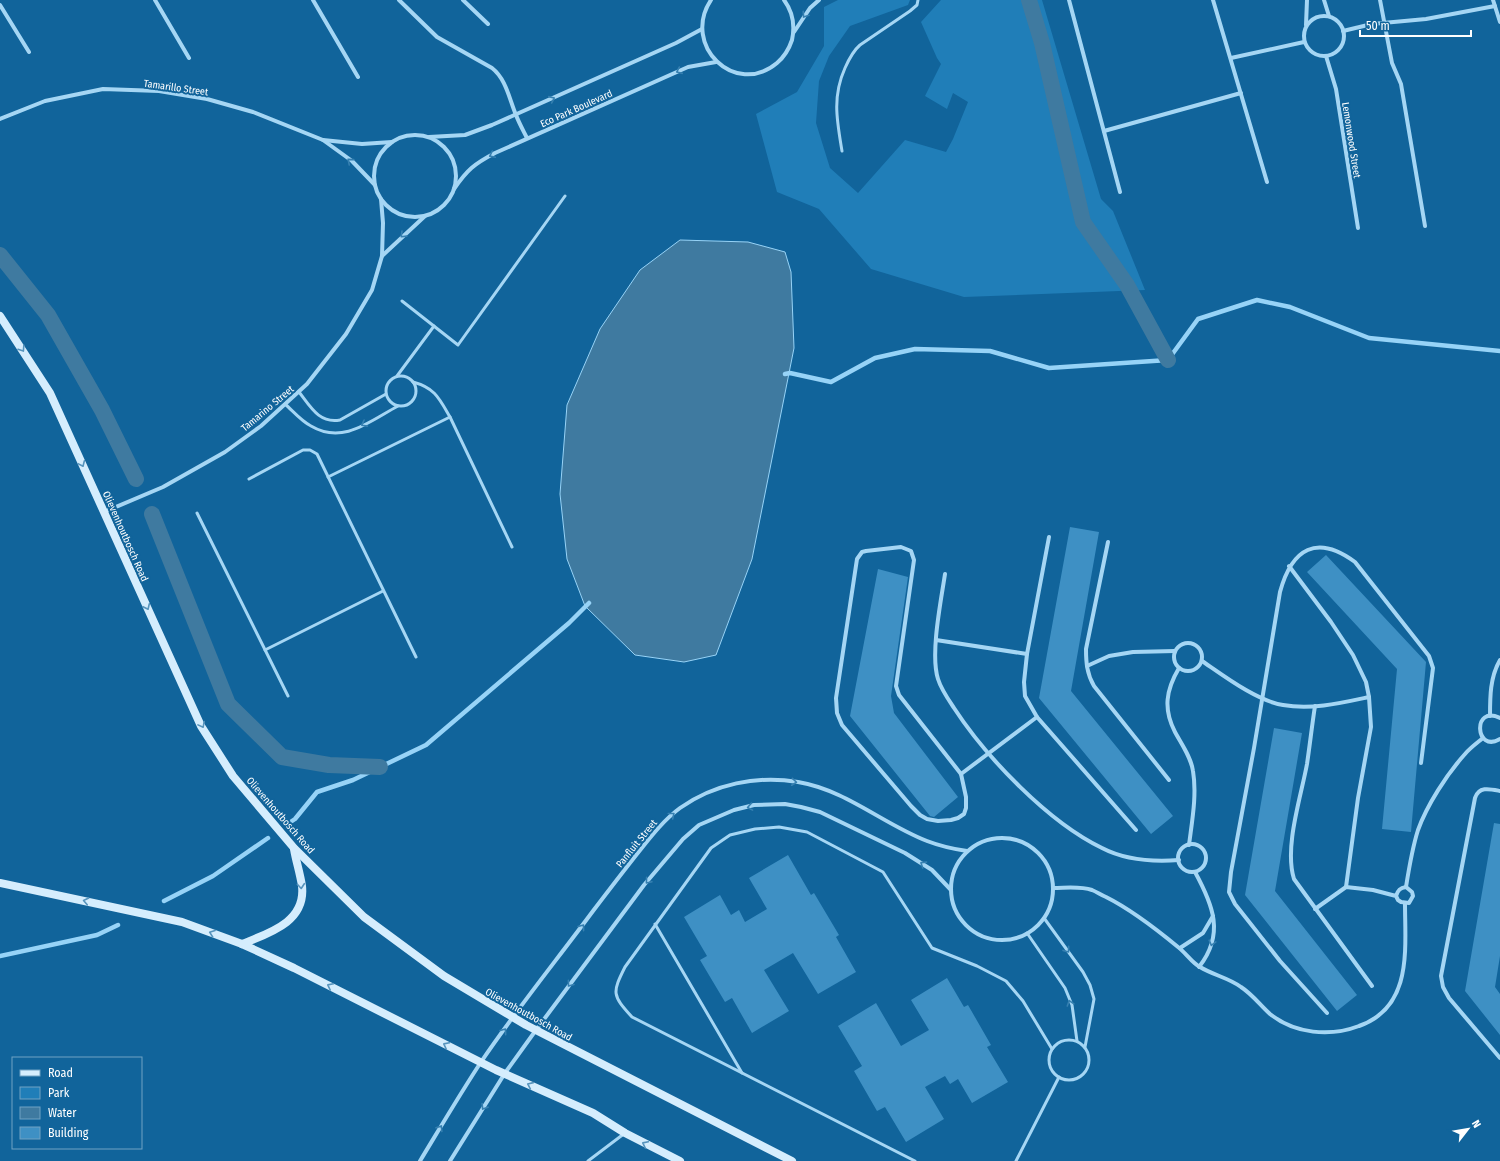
<svg xmlns="http://www.w3.org/2000/svg" width="1500" height="1161" font-family="'Fira Sans Condensed',sans-serif">
  <style>
    .green { fill: #207eb8 }
    .water { fill: #3f7aa0; stroke: #97d3f7 }
    .lines { fill: none; stroke-linecap: round; stroke-linejoin: round }
    .stream { stroke: #97d3f7; stroke-width: 4.5 }
    .canal { stroke: #3f7aa0; stroke-width: 16 }
    .building { fill: #3e90c4 }
    .service { stroke: #a5d6f4; stroke-width: 3 }
    .minor { stroke: #a5d6f4; stroke-width: 4 }
    .secondary { stroke: #d5edfd; stroke-width: 8 }
    .oneway { stroke: #3680b1 }
    .oneway2 { stroke: #5694bd }
    .labels { text-anchor: middle; stroke-width: 4; stroke-linejoin: round; paint-order: stroke }
    .street-label { font-size: 10px; fill: #fff; stroke: #11649b }
  </style>
  <rect width="100%" height="100%" fill="#11649b"/>
  <path class="green" d="M838 0H910L908 5 850 26 829 56 819 81 816 123 830 168 858 193 905 140 946 152 953 139 968 102 953 93 947 109 925 96 941 64 937 58 921 22 941 0H1042L1101 199 1113 211 1145 290 964 297 871 269 819 209 777 192 756 114 797 92 824 46V7Z"/>
  <path class="water" d="M680 240 748 242 785 252 791 272 794 348 752 559 716 655 684 662 635 655 585 606 567 559 560 494 567 405 600 329 640 270Z"/>
  <g class="lines">
    <g class="stream">
      <path d="M785 374 790 373 831 382 875 358 915 349 990 351 1049 368 1168 360 1198 319 1257 300 1290 307 1369 338 1500 351"/>
      <path d="M289 823 295 819 317 792 353 780 426 745 569 623 589 603"/>
      <path d="M164 901 213 876 268 838"/>
      <path d="M0 956 97 935 118 925"/>
    </g>
    <g class="canal">
      <path d="M1029 0 1042 43 1083 222 1127 285 1168 360"/>
      <path d="M0 255 48 315 102 410 136 479"/>
      <path d="M152 514 228 704 282 757 329 765 380 767"/>
    </g>
  </g>
  <g class="building">
    <path d="M1070 527 1099 532 1071 691 1173 816 1151 834 1039 698Z"/>
    <path d="M1326 555 1426 662 1411 832 1382 829 1397 669 1307 572Z"/>
    <path d="M878 569 908 577 891 696 894 713 958 797 934 817 930 816 850 716Z"/>
    <path d="M1274 728 1302 733 1275 891 1357 995 1337 1011 1245 895Z"/>
    <path d="M1494 823 1500 824V956L1495 987 1500 994V1035L1465 991Z"/>
    <path d="M788 855 811 895 814 893 839 935 836 937 856 972 818 994 793 953 764 970 789 1011 752 1033 732 998 725 1002 700 960 707 956 684 917 720 895 731 915 739 910 745 922 767 909 749 878Z"/>
    <path d="M947 978 964 1007 968 1005 991 1045 987 1047 1008 1082 972 1103 958 1079 950 1084 945 1076 925 1087 944 1119 906 1142 885 1107 877 1111 854 1071 862 1066 838 1026 876 1003 901 1046 929 1030 911 1000Z"/>
  </g>
  <g class="lines">
    <g class="service">
      <path d="M842 151C837 121 832 97 845 68 849 59 853 51 860 45L910 11 917 5 918 0"/>
      <path d="M402 301 458 345 565 196"/>
      <path d="M397 376 434 326"/>
      <circle cx="401" cy="391" r="15"/>
      <path d="M413 382C435 388 439 398 450 417L512 547"/>
      <path d="M299 392C310 406 319 424 340 420L386 394"/>
      <path d="M285 404C293 411 301 421 311 426 343 445 370 421 398 406"/>
      <path d="M328 477 450 417"/>
      <path d="M249 479 303 450H310L317 454 416 657"/>
      <path d="M197 513 288 696"/>
      <path d="M265 650 383 591"/>
      <path d="M1044 918 1083 972 1090 985 1094 999 1085 1047"/>
      <path d="M655 924 742 1073"/>
      <path d="M1027 933 1065 988 1072 1005 1077 1041"/>
      <circle cx="1069" cy="1060" r="20"/>
      <path d="M588 1161 625 1133"/>
      <path d="M915 1161 632 1017C612 995 612 993 625 967L711 848 730 835 755 829 779 827 807 832 883 872 932 948 977 966 1006 981 1023 1001 1052 1049"/>
      <path d="M1016 1161 1059 1077"/>
    </g>
    <g class="minor">
      <path d="M155 0 189 58"/>
      <path d="M313 0 358 77"/>
      <path d="M399 0 437 37 492 68C506 79 509 98 516 115 519 123 523 130 527 138"/>
      <path d="M463 0 488 24"/>
      <path d="M711 0C681 45 735 98 777 63 784 57 789 49 792 40 795 26 793 12 784 0"/>
      <path d="M1069 0 1120 192"/>
      <path d="M1213 0 1267 182"/>
      <path d="M1324 0 1329 16"/>
      <path d="M1380 0 1392 63 1401 84 1425 226"/>
      <path d="M1493 0 1500 22"/>
      <path d="M0 5 29 52"/>
      <circle cx="1324" cy="36" r="20"/>
      <path d="M1306 25 1307 0"/>
      <path d="M1343 31 1372 24 1426 19 1495 6"/>
      <path d="M794 32 810 8 819 0"/>
      <path d="M1326 56 1336 89 1358 228"/>
      <path d="M1231 58 1304 42"/>
      <path d="M0 119 45 101 103 89 159 91 207 99 253 112 323 140 352 161 375 185"/>
      <path d="M1104 131 1241 93"/>
      <circle cx="415" cy="176" r="41"/>
      <path d="M429 137 465 135 492 125 676 43 702 29"/>
      <path d="M323 140 362 144 392 142"/>
      <path d="M454 189C467 170 474 164 495 153L688 67 716 62"/>
      <path d="M382 256 425 216"/>
      <path d="M104 512 163 487 225 452 261 426 307 384 346 334 372 290 382 256 383 223 381 199"/>
      <path d="M1049 537 1027 654 1024 682 1025 696 1037 717 1136 830"/>
      <path d="M1108 542 1086 649C1086 663 1087 674 1094 686L1169 780"/>
      <path d="M901 547 911 551 914 560 896 686 899 695 961 774 966 797V808L964 814 958 818 951 820 938 821 927 819 920 815 911 806 842 725 837 713 836 698 857 559 862 552 866 551Z"/>
      <path d="M1289 566 1331 622 1353 655 1366 682 1369 697 1371 727 1358 798 1346 887"/>
      <path d="M945 574C941 601 930 654 938 679 941 689 948 699 954 708 986 757 1048 822 1102 848 1125 860 1153 862 1179 860"/>
      <path d="M936 640 1027 654"/>
      <circle cx="1188" cy="657" r="14"/>
      <path d="M1202 661C1224 676 1257 701 1283 705 1312 710 1341 703 1369 697"/>
      <path d="M1087 666 1109 656 1133 652 1175 651"/>
      <path d="M1179 668C1166 690 1163 709 1175 732 1182 745 1191 757 1193 771 1197 795 1192 821 1189 845"/>
      <path d="M1315 706C1312 725 1310 744 1307 764 1301 797 1284 847 1294 879L1372 986"/>
      <path d="M1490 716C1490 697 1490 677 1500 660"/>
      <path d="M1500 718C1472 704 1475 754 1500 739"/>
      <path d="M961 774 1037 717"/>
      <path d="M1500 791C1490 789 1479 786 1475 798L1441 976 1443 987 1449 998 1500 1058"/>
      <circle cx="1002" cy="889" r="51"/>
      <circle cx="1192" cy="858" r="14"/>
      <path d="M1195 872C1213 905 1225 934 1199 967"/>
      <path d="M1406 887C1409 868 1412 849 1418 830 1427 805 1447 774 1465 754 1470 748 1477 743 1483 738"/>
      <path d="M1053 888C1066 888 1080 886 1092 890 1097 892 1101 895 1106 897 1132 910 1155 928 1178 947 1186 953 1192 963 1200 967 1213 975 1229 978 1241 987 1252 994 1260 1005 1270 1014 1295 1034 1330 1037 1359 1026 1413 1007 1405 949 1405 903"/>
      <path d="M1315 909 1346 887 1373 890 1396 896 1398 900 1401 902 1409 903 1413 896 1412 892 1406 887C1400 888 1398 890 1396 896"/>
      <path d="M1180 948 1203 933 1213 916"/>
      <path d="M1327 1013 1280 961 1235 904 1229 892 1231 872 1254 748 1280 592C1292 548 1317 534 1355 562L1429 656 1433 668 1421 763"/>
      <path d="M420 1161C440 1128 460 1094 481 1062 516 1010 556 961 593 911 609 890 625 869 641 849 653 834 665 819 680 808 714 784 757 775 798 782 846 790 883 824 927 841 940 846 953 849 967 851"/>
      <path d="M450 1161 505 1073 536 1030 644 885 683 839 699 825 734 810 754 805 785 804 801 807 820 812 905 853 932 870 951 890"/>
    </g>
    <g class="secondary">
      <path d="M0 316 50 393 201 726 233 776 294 848 364 917 444 976 526 1025 792 1161"/>
      <path d="M0 883 182 922 242 944 294 968 496 1070 593 1113 625 1133 680 1161"/>
      <path d="M242 944C269 933 306 922 302 886 300 873 296 861 294 849"/>
    </g>
  </g>
  <defs><path id="oneway-chevron" d="M-2-3.5L2.5 0L-2 3.5" fill="none" stroke-width="1.6" stroke-linecap="round" stroke-linejoin="round"/></defs>
  <g class="oneway">
    <use href="#oneway-chevron" transform="translate(805 15) rotate(124)"/>
    <use href="#oneway-chevron" transform="translate(679 71) rotate(156)"/>
    <use href="#oneway-chevron" transform="translate(552 99) rotate(-24)"/>
    <use href="#oneway-chevron" transform="translate(492 155) rotate(154)"/>
    <use href="#oneway-chevron" transform="translate(350 161) rotate(-140)"/>
    <use href="#oneway-chevron" transform="translate(403 235) rotate(136)"/>
    <use href="#oneway-chevron" transform="translate(364 424) rotate(152)"/>
    <use href="#oneway-chevron" transform="translate(794 782) rotate(6)"/>
    <use href="#oneway-chevron" transform="translate(750 807) rotate(170)"/>
    <use href="#oneway-chevron" transform="translate(672 815) rotate(-39)"/>
    <use href="#oneway-chevron" transform="translate(923 864) rotate(-147)"/>
    <use href="#oneway-chevron" transform="translate(648 881) rotate(130)"/>
    <use href="#oneway-chevron" transform="translate(582 927) rotate(-53)"/>
    <use href="#oneway-chevron" transform="translate(1212 943) rotate(105)"/>
    <use href="#oneway-chevron" transform="translate(1067 950) rotate(54)"/>
    <use href="#oneway-chevron" transform="translate(570 984) rotate(127)"/>
    <use href="#oneway-chevron" transform="translate(1070 1003) rotate(-108)"/>
    <use href="#oneway-chevron" transform="translate(504 1031) rotate(-54)"/>
    <use href="#oneway-chevron" transform="translate(484 1107) rotate(122)"/>
    <use href="#oneway-chevron" transform="translate(440 1128) rotate(-58)"/>
  </g>
  <g class="oneway2">
    <use href="#oneway-chevron" transform="translate(22 349) rotate(57)"/>
    <use href="#oneway-chevron" transform="translate(82 464) rotate(66)"/>
    <use href="#oneway-chevron" transform="translate(147 607) rotate(65)"/>
    <use href="#oneway-chevron" transform="translate(202 725) rotate(62)"/>
    <use href="#oneway-chevron" transform="translate(301 886) rotate(85)"/>
    <use href="#oneway-chevron" transform="translate(86 901) rotate(-168)"/>
    <use href="#oneway-chevron" transform="translate(212 933) rotate(-160)"/>
    <use href="#oneway-chevron" transform="translate(330 986) rotate(-153)"/>
    <use href="#oneway-chevron" transform="translate(446 1045) rotate(-153)"/>
    <use href="#oneway-chevron" transform="translate(530 1085) rotate(-156)"/>
    <use href="#oneway-chevron" transform="translate(645 1144) rotate(-154)"/>
  </g>
  <g class="labels">
    <g class="street-label">
      <text transform="translate(176 87) rotate(8)" y="4">Tamarillo Street</text>
      <text transform="translate(576 108) rotate(-24)" y="4">Eco Park Boulevard</text>
      <text transform="translate(1352 140) rotate(81)" y="4">Lemonwood Street</text>
      <text transform="translate(267 408) rotate(-40)" y="4">Tamarino Street</text>
      <text transform="translate(126 536) rotate(66)" y="4">Olievenhoutbosch Road</text>
      <text transform="translate(281 815) rotate(49)" y="4">Olievenhoutbosch Road</text>
      <text transform="translate(636 843) rotate(-51)" y="4">Panfluit Street</text>
      <text transform="translate(529 1014) rotate(29)" y="4">Olievenhoutbosch Road</text>
    </g>
  </g>
  <rect x="12" y="1057" width="130" height="92" fill="#11649b" stroke="#70a2c3"/>
  <rect x="20" y="1070" width="20" height="6" fill="#d5edfd" stroke="#70a2c3"/>
  <text x="48" y="1077" font-size="12" fill="#ffffff">Road</text>
  <rect x="20" y="1087" width="20" height="12" fill="#207eb8" stroke="#70a2c3"/>
  <text x="48" y="1097" font-size="12" fill="#ffffff">Park</text>
  <rect x="20" y="1107" width="20" height="12" fill="#3f7aa0" stroke="#70a2c3"/>
  <text x="48" y="1117" font-size="12" fill="#ffffff">Water</text>
  <rect x="20" y="1127" width="20" height="12" fill="#3e90c4" stroke="#70a2c3"/>
  <text x="48" y="1137" font-size="12" fill="#ffffff">Building</text>
  <g transform="translate(1468 1129) rotate(59)" stroke="#11649b" stroke-width="3" paint-order="stroke">
  <path d="M0-3L7 15L0 10L-7 15Z" fill="#ffffff"/>
  <text y="-6" font-size="11" font-weight="bold" text-anchor="middle" fill="#ffffff">N</text>
  </g>
  <path d="M1360 30v6h111v-6" fill="none" stroke="#ffffff" stroke-width="2"/>
  <text x="1366" y="30" font-size="12" fill="#ffffff" stroke="#11649b" stroke-width="3" paint-order="stroke">50 m</text>
</svg>
